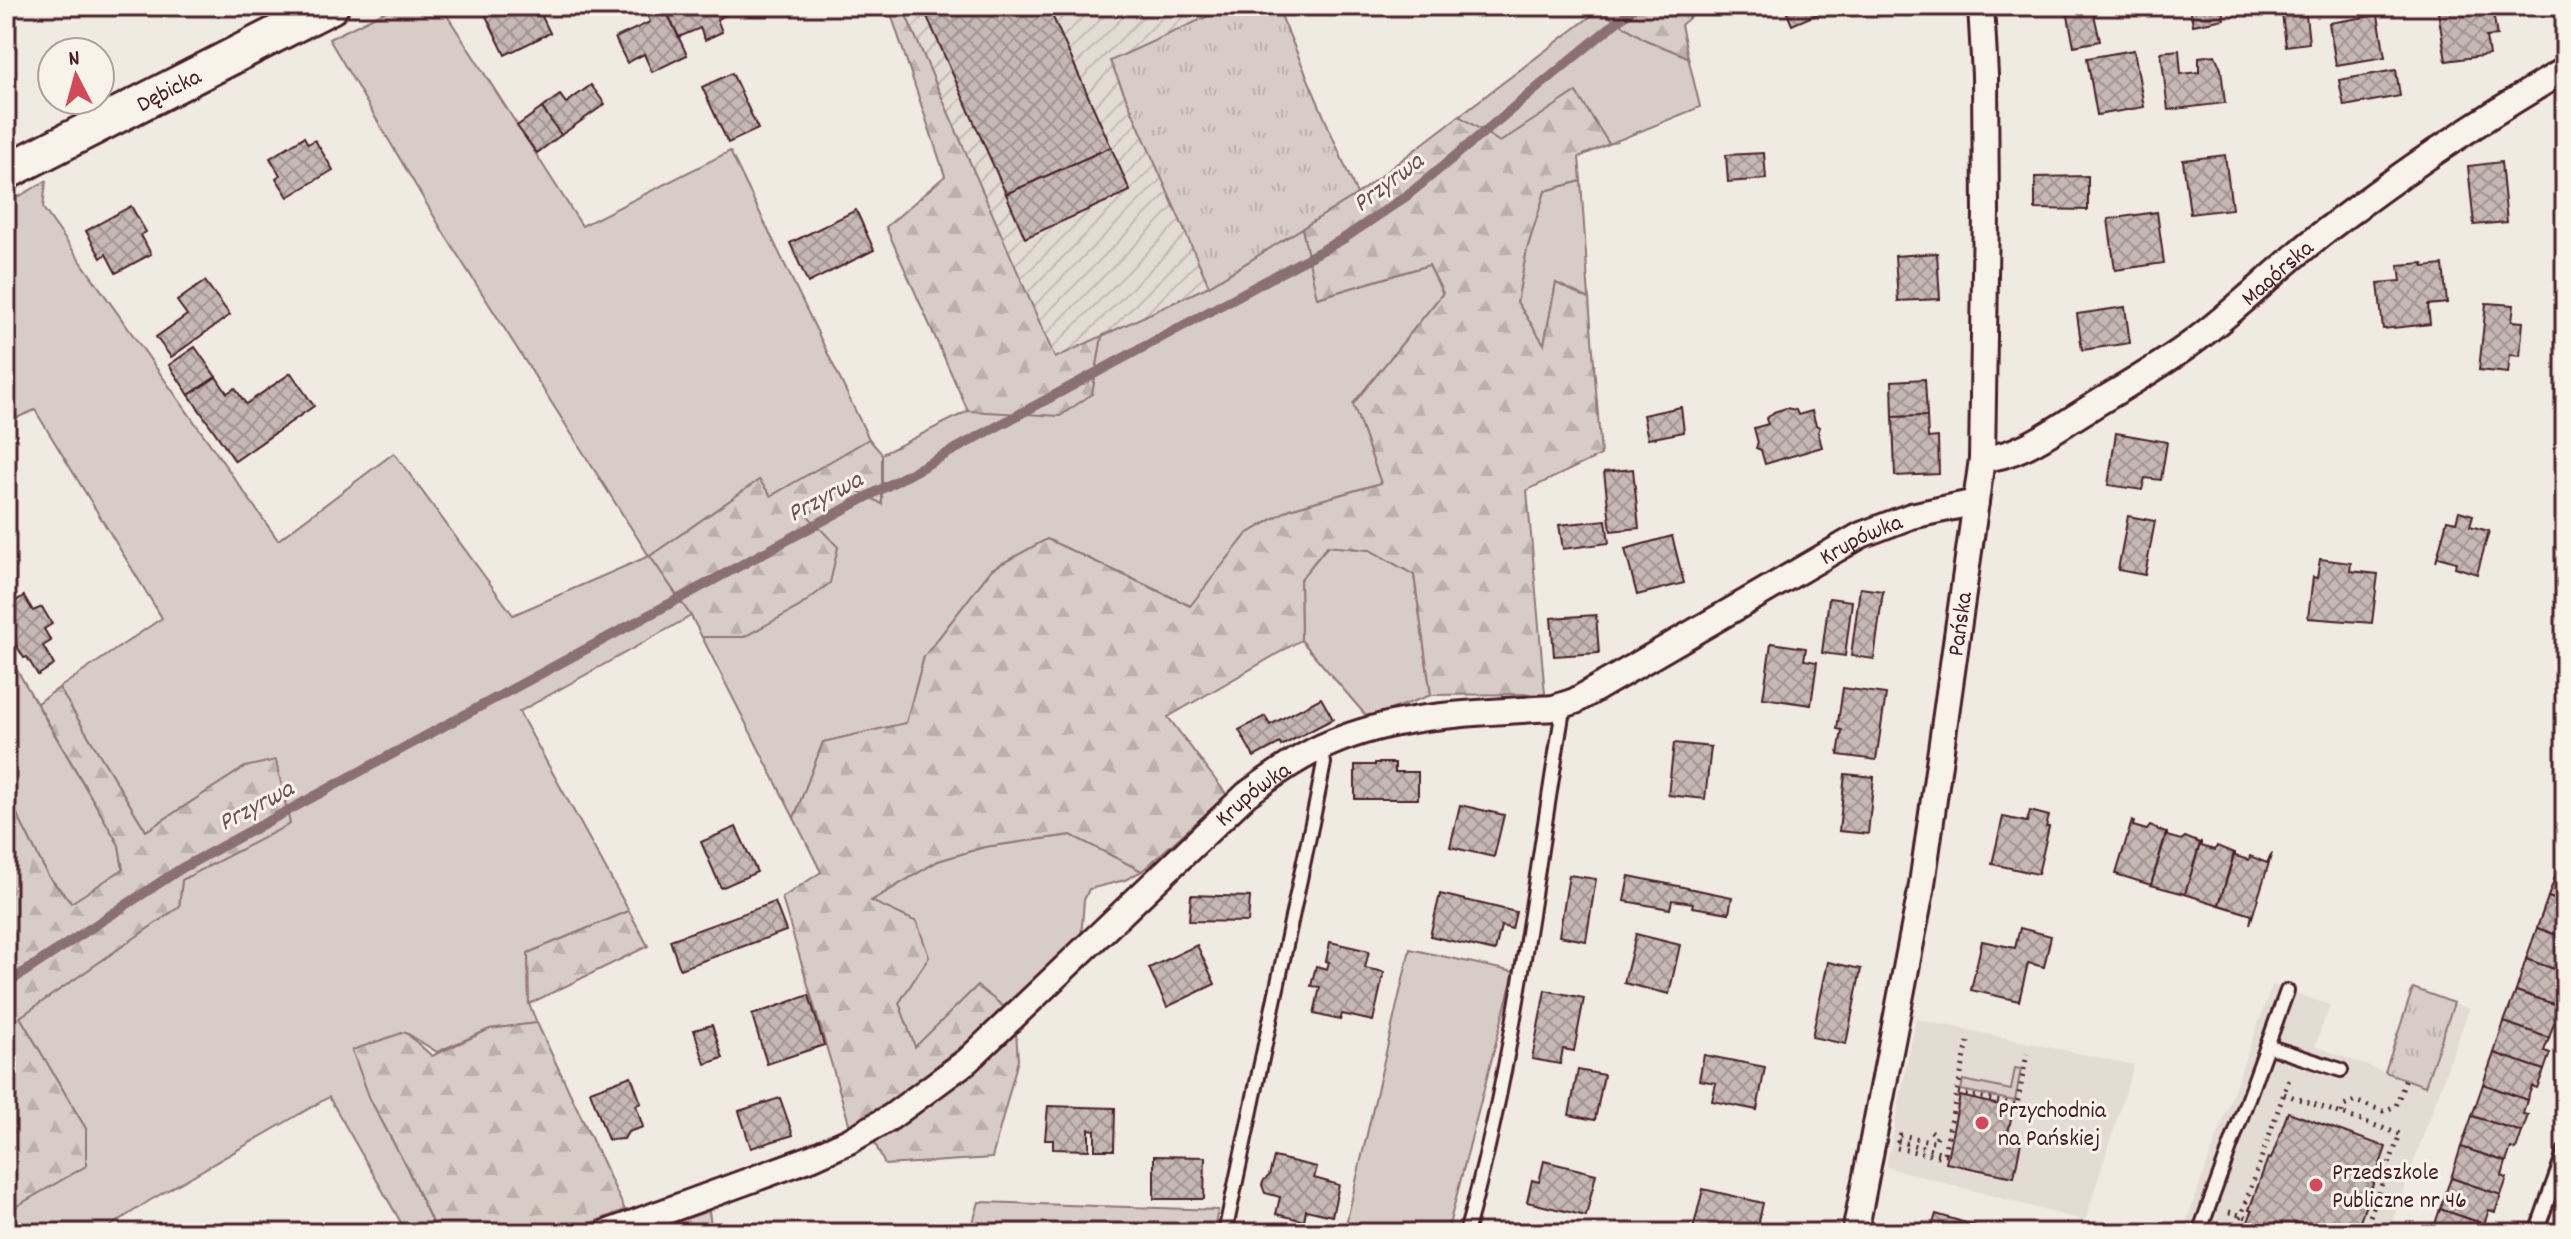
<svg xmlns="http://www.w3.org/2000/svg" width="2571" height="1239" font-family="Dekko,sans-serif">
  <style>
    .built { fill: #e3dcd2 }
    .industrial { fill: url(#industrial-furrows) }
    .green { fill: #d8cdc6; stroke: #917678; stroke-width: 2 }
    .forest { fill: url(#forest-firs); stroke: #917678; stroke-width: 2 }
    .park { fill: url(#park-tufts); stroke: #917678; stroke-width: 2 }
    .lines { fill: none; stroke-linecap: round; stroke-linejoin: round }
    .stream { stroke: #8b6f72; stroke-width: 10 }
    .building { fill: url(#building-cross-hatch); stroke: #4a1f2b; stroke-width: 2 }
    .lane-casing { stroke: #4a1f2b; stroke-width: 18 }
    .street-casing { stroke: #4a1f2b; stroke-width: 30 }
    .secondary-casing { stroke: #4a1f2b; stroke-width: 40 }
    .path { stroke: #4a1f2b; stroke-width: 5; stroke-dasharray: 2 6; stroke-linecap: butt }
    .lane { stroke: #f7f3e8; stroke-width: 12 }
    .street { stroke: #f7f3e8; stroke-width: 24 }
    .secondary { stroke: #f7f3e8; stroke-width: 34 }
    .poi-dot { fill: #d1495b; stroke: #f7f3e8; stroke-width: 3 }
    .labels { text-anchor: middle; stroke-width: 6; stroke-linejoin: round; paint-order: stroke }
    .street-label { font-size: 24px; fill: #4a1f2b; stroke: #f7f3e8 }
    .poi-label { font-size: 24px; fill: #4a1f2b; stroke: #f7f3e8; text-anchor: start }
    .water-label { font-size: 26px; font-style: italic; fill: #704e55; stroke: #f7f3e8 }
  </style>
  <defs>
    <pattern id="industrial-furrows" width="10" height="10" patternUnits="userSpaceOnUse" patternTransform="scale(2)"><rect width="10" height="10" fill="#e3dcd2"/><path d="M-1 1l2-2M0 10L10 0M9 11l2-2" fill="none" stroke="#c4bcb4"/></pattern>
    <pattern id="forest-firs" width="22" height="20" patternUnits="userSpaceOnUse" patternTransform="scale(2)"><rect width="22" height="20" fill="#d8cdc6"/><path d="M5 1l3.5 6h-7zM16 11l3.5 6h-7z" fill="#bbb0aa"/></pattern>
    <pattern id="park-tufts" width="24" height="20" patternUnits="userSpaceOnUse" patternTransform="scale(2)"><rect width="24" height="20" fill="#d8cdc6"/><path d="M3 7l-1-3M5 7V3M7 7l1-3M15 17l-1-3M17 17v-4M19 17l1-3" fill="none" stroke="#bbb0aa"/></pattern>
    <pattern id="building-cross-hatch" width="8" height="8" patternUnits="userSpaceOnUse" patternTransform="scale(2)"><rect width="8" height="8" fill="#c6b8b3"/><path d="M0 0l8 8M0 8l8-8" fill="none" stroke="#a39592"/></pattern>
  </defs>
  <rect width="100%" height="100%" fill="#f0ebe0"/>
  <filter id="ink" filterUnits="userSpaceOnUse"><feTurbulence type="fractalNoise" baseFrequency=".0125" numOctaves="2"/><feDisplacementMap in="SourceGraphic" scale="16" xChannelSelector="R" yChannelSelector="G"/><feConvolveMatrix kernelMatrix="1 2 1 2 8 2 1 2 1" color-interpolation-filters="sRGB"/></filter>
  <g filter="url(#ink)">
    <g class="built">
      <path d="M2272 985 2330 1005 2315 1046 2384 1072 2413 988 2469 1009 2388 1233H2182Z"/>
      <path d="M1916 1019 2134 1065 2085 1221 1886 1167Z"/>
    </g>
    <path class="industrial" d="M908 6H1230L1110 61 1209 286 1056 358 903 8Z"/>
    <g class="green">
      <path d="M396 6H441L582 226 730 151 869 439 771 496 759 480 650 556 691 616 519 712 629 911 528 953 529 1004 537 1023 490 1029 437 1052 405 1032 370 1099 406 1166 437 1233H407L329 1097 149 1201 100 1233H6V1212L86 1166V1129L20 1017 179 907 182 880 245 767 146 831 59 688 162 618 35 410 14 419 6 405V204L46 181 43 208 278 540 394 453 513 615 649 556 445 235 329 39Z"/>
      <path d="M1599 10 1646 40 1688 57 1700 107 1609 144 1576 93 1500 143 1459 116Z"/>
      <path d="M1581 181 1589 299 1556 283 1544 345 1517 302 1527 249 1545 191Z"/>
      <path d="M1302 228 1318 298 1429 265 1443 294 1353 404 1381 483 1290 509 1247 534 1191 606 1047 539 992 569 924 657 906 723 823 742 794 818 702 637H744L807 515 848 485 882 503V454L968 411H996L1092 394 1102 336 1209 286Z"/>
      <path d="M1328 546 1370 550 1414 575 1431 695 1368 718 1301 640 1300 579Z"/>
      <path d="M17 670 119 845 123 870 72 903 48 876 6 793V699Z"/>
      <path d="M1072 835 1142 871 1125 880 1089 889 1084 900 1081 938 1008 1010 977 986 915 1048 899 1003 870 902 938 861 984 847Z"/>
      <path d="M1410 949 1514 972 1447 1233H1344Z"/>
      <path d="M2015 1068 2021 1069 2015 1101 1961 1090 1963 1080 2011 1090Z"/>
      <path d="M979 1202H980L1218 1210 1213 1233H970Z"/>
    </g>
    <g class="forest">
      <path d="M1603 6H1703L1681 25 1688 57 1646 40 1599 10Z"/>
      <path d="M903 8 1055 358 1102 336 1092 394 1060 416 968 411 886 227 945 176 891 14Z"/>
      <path d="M1576 92 1609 144 1579 157 1581 181 1545 191 1527 249 1517 302 1544 344 1556 283 1589 299 1601 455 1527 490 1545 694 1431 695 1414 575 1370 550 1327 546 1300 580 1301 640 1168 717 1227 795 1142 871 1071 835 984 847 938 861 871 901 917 922 929 957 899 1003 915 1047 977 986 1008 1010 857 1128 849 1123 782 898 821 872 794 818 823 742 906 723 924 657 992 569 1047 539 1190 606 1247 534 1290 509 1381 483 1353 404 1443 293 1429 265 1317 298 1302 228 1357 194 1459 116 1500 142Z"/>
      <path d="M869 439 882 454V504L848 485 807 515 838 547 830 583 799 607 744 637H702L691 616 650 556 759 480 771 496Z"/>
      <path d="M59 688 146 831 245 767 276 760 290 824 182 880 179 907 20 1017 86 1129V1166L6 1212V793L48 876 71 903 123 869 119 845 37 703Z"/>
      <path d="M629 911 648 946 529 1004 528 953Z"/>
      <path d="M537 1023 625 1210 564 1233H437L406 1166 370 1099 352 1050 405 1032 432 1056 490 1029Z"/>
      <path d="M1016 1031 1018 1060 992 1158 885 1165 873 1139 973 1070Z"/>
      <path d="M709 1211 712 1233H644Z"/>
    </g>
    <g class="park">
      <path d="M1230 6H1277L1357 194 1209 286 1110 61Z"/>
      <path d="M2413 988 2454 1003 2425 1086 2385 1072Z"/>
    </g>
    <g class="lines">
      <path class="stream" d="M6 984 182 868 1343 239 1408 195 1636 6"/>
    </g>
    <g class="building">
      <path d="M495 6H537L550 33 505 55 484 12Z"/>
      <path d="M651 6H664L687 55 652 72 644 54 627 63 615 38 650 22 645 9Z"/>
      <path d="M664 6H738L739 9 717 19 722 32 705 40 700 28 679 37Z"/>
      <path d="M938 6H1048L1111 147 1006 194 925 12Z"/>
      <path d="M1784 6H1836L1792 25Z"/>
      <path d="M2066 6H2092L2100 41 2074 46Z"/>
      <path d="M2190 6H2222L2224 19 2193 25Z"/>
      <path d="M2281 6H2305L2309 43 2286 46Z"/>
      <path d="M2476 6H2492L2497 36 2486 37 2489 55 2446 61 2438 12Z"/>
      <path d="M2378 15 2385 57 2336 65 2329 23Z"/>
      <path d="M2134 50 2144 107 2097 115 2087 58Z"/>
      <path d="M2179 50 2181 74 2199 72V57L2215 55 2221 69 2225 103 2168 110 2161 52Z"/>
      <path d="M2396 70 2400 96 2344 106 2339 80Z"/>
      <path d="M732 73 758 129 728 143 702 87Z"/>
      <path d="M591 85 605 104 561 135 542 108 560 95 566 103Z"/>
      <path d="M542 108 561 135 537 153 517 126Z"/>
      <path d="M304 137 308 144 315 140 333 170 288 197 276 178 280 175 270 158Z"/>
      <path d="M1111 147 1130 191 1025 238 1006 194Z"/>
      <path d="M2562 151H2565V217H2560Z"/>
      <path d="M1764 153 1766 179 1728 182 1726 155Z"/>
      <path d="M2225 155 2232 209 2190 214 2183 160Z"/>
      <path d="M2501 162 2507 222 2474 225 2468 166Z"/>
      <path d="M2088 176V210L2035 209V177Z"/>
      <path d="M131 206 146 232 141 235 151 254 116 273 106 254 101 258 86 231Z"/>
      <path d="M856 210 874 250 808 283 790 243Z"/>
      <path d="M2157 212 2164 263 2115 270 2108 219Z"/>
      <path d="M1937 253 1940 299 1898 301 1895 256Z"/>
      <path d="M2423 263 2424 267 2443 265 2447 303 2428 305 2430 324 2383 329 2378 283 2401 281 2399 265Z"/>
      <path d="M205 281 230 315 171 357 156 337 187 315 177 301Z"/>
      <path d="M2486 303 2514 305 2512 321 2523 322 2520 356 2510 355 2508 373 2479 370Z"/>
      <path d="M2125 307 2130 343 2082 350 2077 314Z"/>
      <path d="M195 347 216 377 189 395 169 365Z"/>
      <path d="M291 373 314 406 235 461 189 395 216 377 227 393 235 388 246 404Z"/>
      <path d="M1925 379 1927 416 1893 417 1892 381Z"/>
      <path d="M1681 407 1684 432 1648 439 1643 415Z"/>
      <path d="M1786 408 1796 410 1798 415 1812 411 1816 425 1820 427 1818 432 1822 447 1765 464 1761 450 1756 448 1758 443 1754 428 1768 424 1766 419 1774 412Z"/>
      <path d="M1927 416 1928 438 1938 437 1939 474 1895 476 1893 417Z"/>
      <path d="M2116 433 2167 442 2161 480 2145 478 2142 490 2108 485Z"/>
      <path d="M1633 469 1639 528 1611 531 1604 472Z"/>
      <path d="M2459 511 2473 515 2470 526 2489 531 2477 574 2455 567 2456 562 2438 557 2436 562 2447 520 2456 522Z"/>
      <path d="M2128 516 2155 521 2145 575 2118 570Z"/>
      <path d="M1606 520 1609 543 1563 549 1559 525Z"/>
      <path d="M1672 536 1684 583 1637 595 1625 549Z"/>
      <path d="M2320 559 2351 563 2350 571 2378 574 2372 623 2308 618 2313 577 2317 578Z"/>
      <path d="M1860 588 1883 591 1874 659 1851 656Z"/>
      <path d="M24 596 33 611 42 607 52 624 44 629 51 641 43 646 54 665 38 675 27 657 24 658 6 628V607Z"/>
      <path d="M1829 598 1852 601 1845 656 1822 653Z"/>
      <path d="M1596 615 1599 653 1554 656 1551 618Z"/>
      <path d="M1771 643 1806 648 1804 660 1817 662 1811 705 1763 698Z"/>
      <path d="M1843 688 1886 694 1876 760 1838 755 1842 730 1837 729Z"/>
      <path d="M1321 698 1333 719 1281 746 1280 743 1254 757 1239 730 1265 716 1270 725Z"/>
      <path d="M1674 743 1711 747 1705 799 1668 795Z"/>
      <path d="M1375 763H1395V772H1418V799H1355V765H1375Z"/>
      <path d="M1845 774 1874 777 1868 834 1839 831Z"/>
      <path d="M1460 805 1504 815 1494 857 1450 847Z"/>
      <path d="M2030 811 2049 816 2046 827H2049L2038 874 1992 864 2003 817 2027 822Z"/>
      <path d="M2132 821 2134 822 2133 826 2147 830 2150 826 2166 833 2151 885 2116 874Z"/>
      <path d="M736 827 757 872 721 888 701 842Z"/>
      <path d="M2167 832V836L2181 840 2185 837 2200 843 2185 894 2151 885Z"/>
      <path d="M2201 841V846L2215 850 2217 846 2234 853 2219 905 2185 894Z"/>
      <path d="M2235 852V856L2249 860 2250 856 2267 863 2272 853 2250 924 2252 915 2219 905Z"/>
      <path d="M2559 866 2565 868V903L2548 897Z"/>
      <path d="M1569 875 1596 879 1586 941 1559 936Z"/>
      <path d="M1629 876 1732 897 1729 913 1692 907 1693 903 1672 900 1670 909 1624 901Z"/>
      <path d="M1440 894 1516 912 1512 929 1501 926 1495 951 1430 936Z"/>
      <path d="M1191 895 1250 897 1248 922 1189 921Z"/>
      <path d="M2548 897 2565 903V938L2537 928Z"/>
      <path d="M775 902 786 931 680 969 670 940Z"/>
      <path d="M2020 928 2051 936 2044 967 2028 963 2019 1001 1971 990 1982 941 2015 948Z"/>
      <path d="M2537 928 2565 938V973L2526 959Z"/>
      <path d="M1636 934 1680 945 1669 994 1624 983Z"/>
      <path d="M1330 942 1369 951 1365 968 1384 972 1373 1021 1342 1014 1340 1020 1314 1014 1320 987 1311 986 1316 966 1327 969 1329 962 1326 961Z"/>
      <path d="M1197 945 1215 984 1167 1007 1149 968Z"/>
      <path d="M2526 959 2565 973V1008L2516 991Z"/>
      <path d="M1828 962 1861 969 1846 1044 1812 1037Z"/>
      <path d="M1545 990 1584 998 1574 1051 1563 1049 1560 1064 1532 1059Z"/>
      <path d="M2516 991 2565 1008 2559 1025 2554 1023 2549 1038 2504 1022Z"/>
      <path d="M809 995 824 1045 767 1064 752 1015Z"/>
      <path d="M2504 1022 2549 1038 2544 1051 2550 1053 2544 1070 2494 1053Z"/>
      <path d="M712 1025 723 1058 705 1064 694 1030Z"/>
      <path d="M2494 1053 2544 1070 2537 1088 2532 1086 2527 1100 2483 1084Z"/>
      <path d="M1704 1055 1765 1067 1757 1110 1712 1101 1716 1083 1699 1080Z"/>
      <path d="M1578 1070 1604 1075 1595 1120 1569 1115Z"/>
      <path d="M631 1076 641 1103 636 1105 643 1127 628 1132 624 1139 608 1140 590 1091Z"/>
      <path d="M2483 1084 2527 1100 2523 1114 2528 1115 2522 1132 2472 1116Z"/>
      <path d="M1960 1096 2013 1108 2007 1139 2021 1142 2014 1177 1946 1163Z"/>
      <path d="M780 1098 793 1135 751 1148 739 1111Z"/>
      <path d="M1048 1106 1115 1108 1114 1150H1095V1130L1089 1129V1150L1053 1149V1140H1045Z"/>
      <path d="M2288 1112 2386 1147 2356 1233H2244L2252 1211 2249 1210 2268 1158 2271 1159Z"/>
      <path d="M2472 1116 2522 1132 2516 1150 2511 1148 2506 1162 2461 1147Z"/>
      <path d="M2461 1147 2506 1162 2502 1176 2507 1178 2501 1195 2451 1178Z"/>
      <path d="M1154 1156 1205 1157 1204 1199H1154Z"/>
      <path d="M1274 1157 1317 1167 1314 1178 1339 1185 1332 1216 1306 1210 1304 1221 1276 1214 1280 1197 1265 1193 1262 1185 1264 1180 1269 1176Z"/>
      <path d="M1544 1161 1596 1174 1586 1216 1527 1202 1532 1180 1539 1182Z"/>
      <path d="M2451 1178 2501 1195 2495 1212 2489 1210 2484 1224 2440 1209Z"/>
      <path d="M1703 1189 1763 1203 1758 1226 1751 1233H1692Z"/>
      <path d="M2440 1209 2484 1224 2481 1233H2432Z"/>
      <path d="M1936 1214 1976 1226 1974 1233H1930Z"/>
    </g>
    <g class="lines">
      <g class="lane-casing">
        <g id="lane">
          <path d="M2267 1046 2341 1070"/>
          <path d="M1225 1233 1316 804 1324 763 1317 750"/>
          <path d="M1466 1233C1514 1064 1533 889 1562 716L1560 706"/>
          <path d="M2199 1233 2287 991"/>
          <path d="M2536 1233 2565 1150"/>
        </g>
      </g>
      <g class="street-casing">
        <g id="street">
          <path id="s1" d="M1982 459C2019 456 2049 433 2080 414 2118 390 2157 369 2193 342 2240 307 2281 265 2328 229 2404 171 2483 118 2565 70"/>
          <path id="s2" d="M606 1233 811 1158 849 1141 891 1117 967 1061 1247 794C1274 775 1301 755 1331 743 1402 713 1478 713 1554 708L1575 701 1861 535 1911 516 1976 502"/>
          <path id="s3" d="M1855 1233 1921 891 1982 459 1986 212 1985 75 1981 6"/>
        </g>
      </g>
      <g class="secondary-casing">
        <g id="secondary">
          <path id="s4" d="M6 172 331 6"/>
        </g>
      </g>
      <g class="path">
        <path d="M1958 1093 2017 1105 2027 1054"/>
        <path d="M2284 1094 2400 1134 2364 1233"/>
        <path d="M2342 1113 2344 1106 2355 1101 2383 1111 2396 1106 2406 1079"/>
        <path d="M1931 1131 1937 1136 1935 1142 1900 1135 1898 1141 1947 1154"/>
        <path d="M1897 1148 1936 1156 1946 1154"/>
        <path d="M1944 1153 1968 1042"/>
        <path d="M2229 1212 2250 1218"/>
        <path d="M2235 1233 2290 1076"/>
      </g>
      <use href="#lane" class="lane"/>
      <use href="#street" class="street"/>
      <use href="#secondary" class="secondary"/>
    </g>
  </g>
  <g class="poi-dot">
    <circle cx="1982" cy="1123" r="8"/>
    <circle cx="2316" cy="1185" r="8"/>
  </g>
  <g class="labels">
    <g class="street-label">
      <text dy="8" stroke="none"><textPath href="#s4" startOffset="182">Dębicka</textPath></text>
      <text dy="8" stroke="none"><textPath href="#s1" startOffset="352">Magórska</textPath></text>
      <text dy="8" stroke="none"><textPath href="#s2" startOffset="1466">Krupówka</textPath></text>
      <text dy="8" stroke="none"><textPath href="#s3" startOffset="618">Pańska</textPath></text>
      <text dy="8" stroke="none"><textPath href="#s2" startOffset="794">Krupówka</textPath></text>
    </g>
    <g class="poi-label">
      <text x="1998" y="1117">Przychodnia<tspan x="1998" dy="28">na Pańskiej</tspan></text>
      <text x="2332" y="1179">Przedszkole<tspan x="2332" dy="28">Publiczne nr 46</tspan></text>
    </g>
    <g class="water-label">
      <text transform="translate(1387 181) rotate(-37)" y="9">Przyrwa</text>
      <text transform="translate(824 495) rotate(-28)" y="9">Przyrwa</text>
      <text transform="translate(255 804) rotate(-28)" y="9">Przyrwa</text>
    </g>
  </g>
  <rect width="2571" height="1239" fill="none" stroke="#f7f3e8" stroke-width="32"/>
  <rect x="16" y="16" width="2539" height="1207" fill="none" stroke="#4a1f2b" stroke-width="3" filter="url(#ink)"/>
  <g transform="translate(76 76) rotate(354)"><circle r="38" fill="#f7f3e8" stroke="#b29e9c" stroke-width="2"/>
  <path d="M0-6L14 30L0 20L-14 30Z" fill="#d1495b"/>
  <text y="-12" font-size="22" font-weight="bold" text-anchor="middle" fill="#4a1f2b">N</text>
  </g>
</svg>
